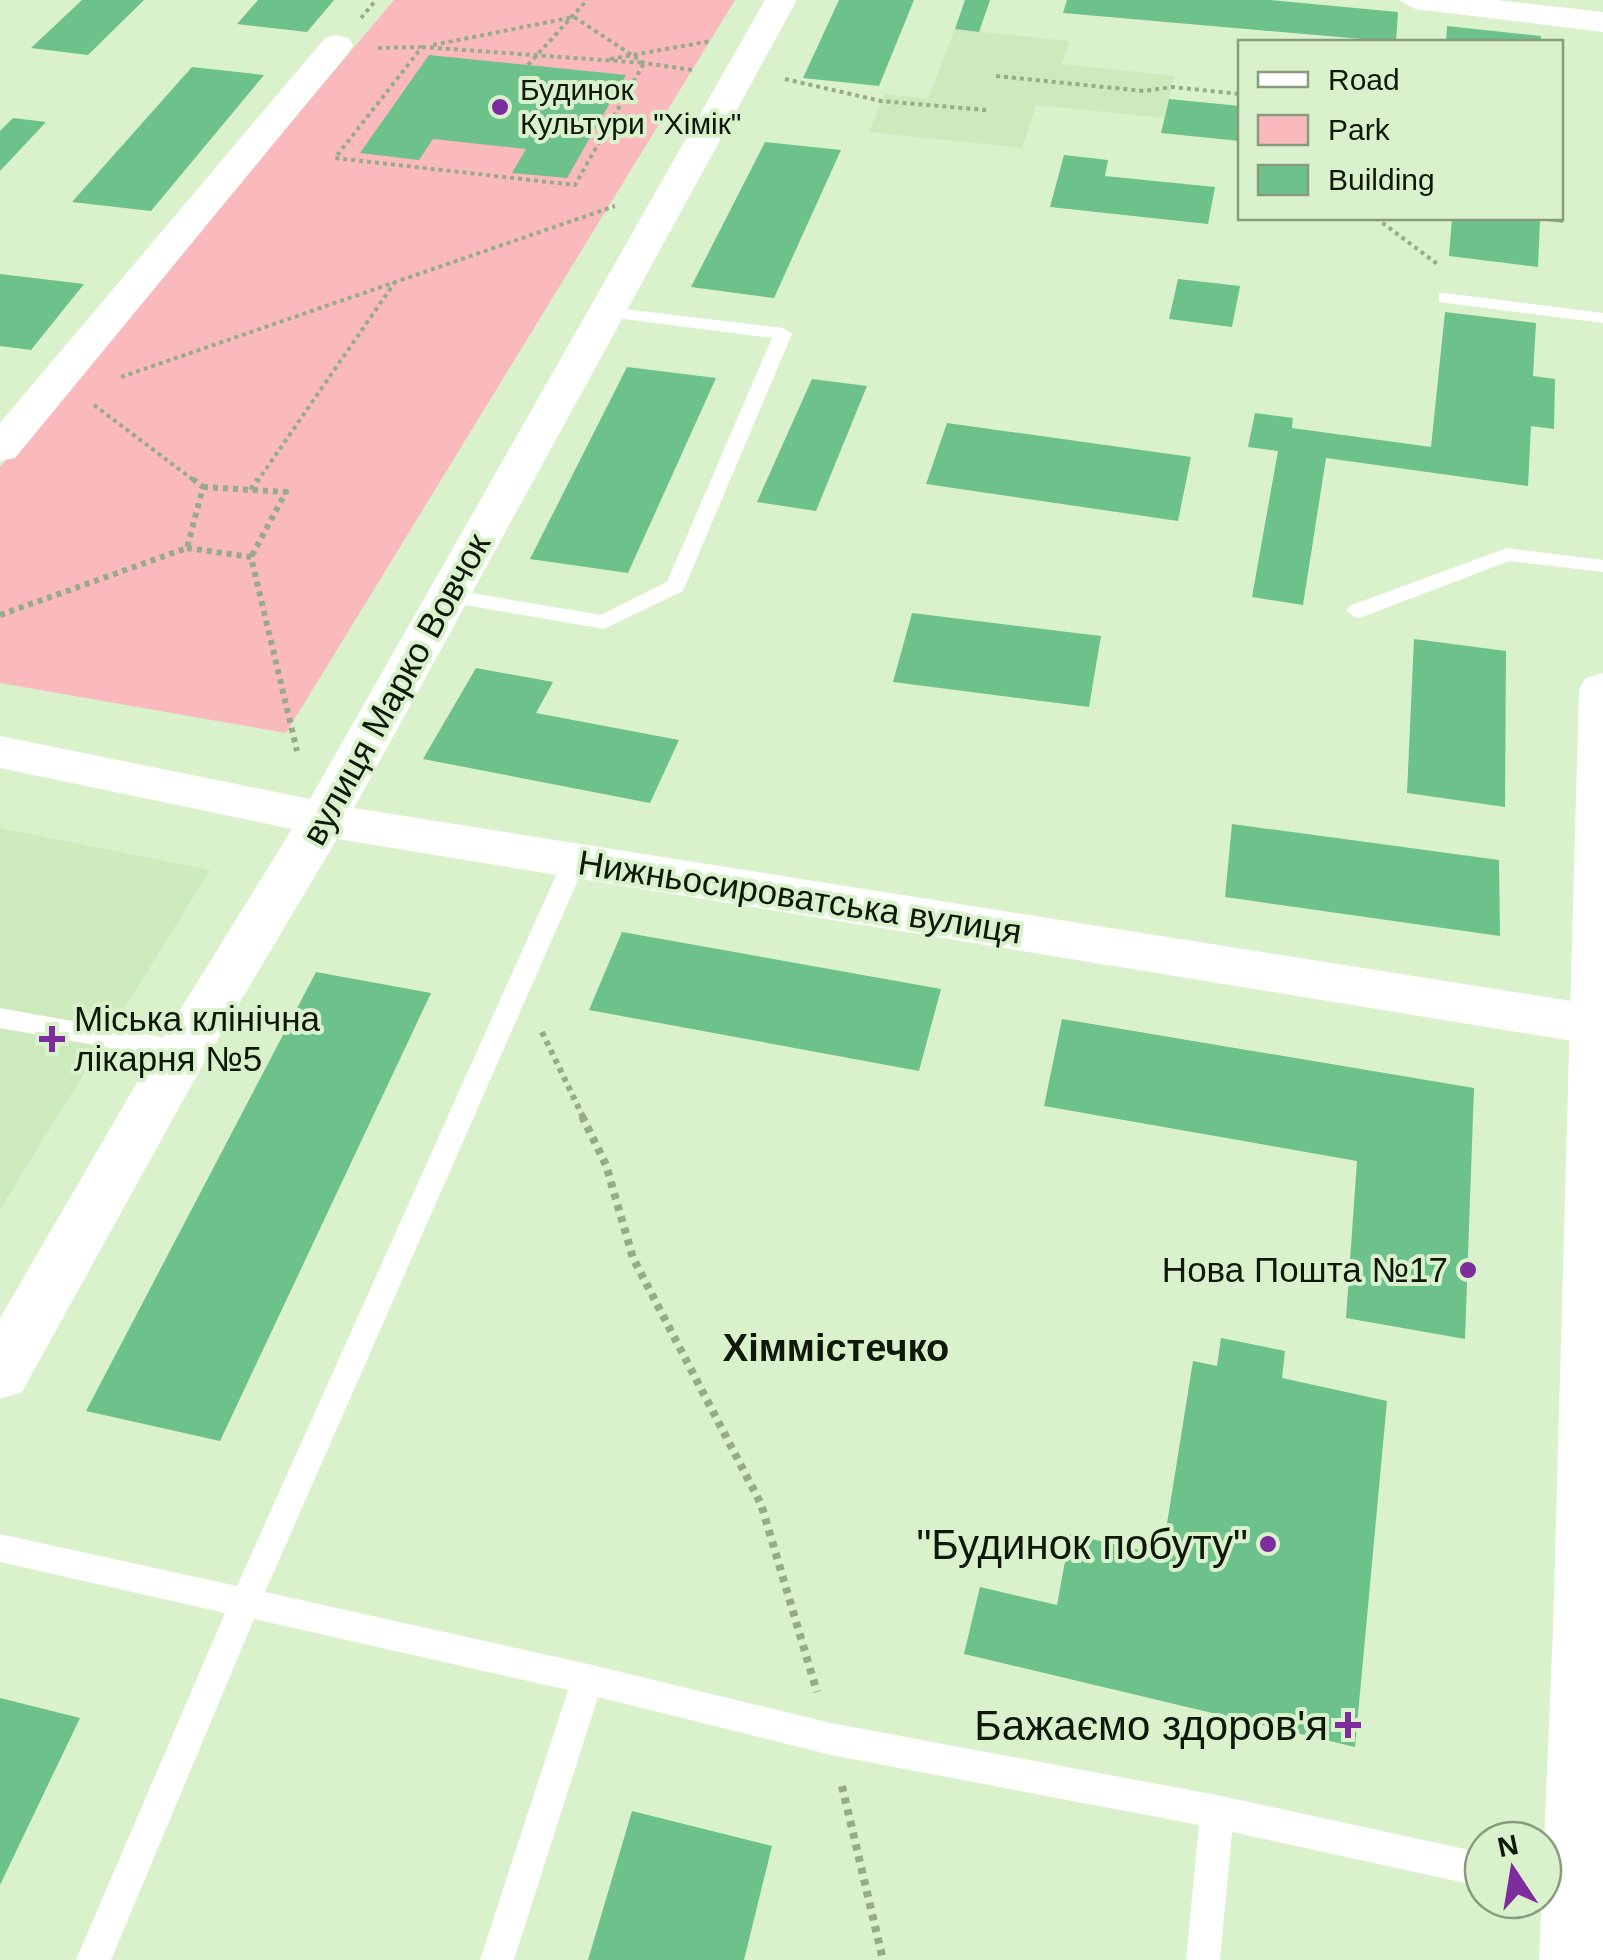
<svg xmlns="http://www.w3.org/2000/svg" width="1603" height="1960" font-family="Arial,sans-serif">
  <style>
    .built { fill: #cceabc }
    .green { fill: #fab9bd }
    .building { fill: #6dc18b }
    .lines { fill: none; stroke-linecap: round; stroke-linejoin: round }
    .path-far2 { stroke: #97ab8c; stroke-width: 4; stroke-dasharray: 4 4; stroke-linecap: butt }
    .path-far1 { stroke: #97ab8c; stroke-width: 6; stroke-dasharray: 5 5; stroke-linecap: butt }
    .path { stroke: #97ab8c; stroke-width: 8; stroke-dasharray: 6 6; stroke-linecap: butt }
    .service { fill: #fff; fill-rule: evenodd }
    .minor { fill: #fff; fill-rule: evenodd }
    .secondary { fill: #fff; fill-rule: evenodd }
    .poi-dot { fill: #7c2c9c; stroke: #d9f2cb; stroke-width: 4 }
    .labels { text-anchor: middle; stroke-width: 8; stroke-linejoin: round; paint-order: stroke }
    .far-poi-label { font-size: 30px; fill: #0f180a; stroke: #d9f2cb; text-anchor: start }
    .street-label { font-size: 35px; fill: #0f180a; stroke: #d9f2cb }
    .poi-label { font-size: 35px; fill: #0f180a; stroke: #d9f2cb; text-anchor: start }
    .neighbourhood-label { font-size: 38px; font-weight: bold; fill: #0f180a; stroke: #d9f2cb }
    .near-poi-label { font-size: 42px; fill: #0f180a; stroke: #d9f2cb; text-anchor: end }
  </style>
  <rect width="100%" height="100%" fill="#d9f2cb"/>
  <g class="built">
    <path d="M955 29 1069 41 1062 64 1174 76 1164 118 1036 105 1022 148 869 132 884 94 928 99Z"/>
    <path d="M0 828 210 870 0 1209Z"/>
  </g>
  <path class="green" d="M394 0H735L286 733 0 683V467Z"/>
  <g class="building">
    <path d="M82 0H144L88 55 31 48Z"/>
    <path d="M258 0H334L307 32 237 24Z"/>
    <path d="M839 0H914L879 86 803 78Z"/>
    <path d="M965 0H990L979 32 955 29Z"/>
    <path d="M1067 0H1270L1398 12 1396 42 1063 13Z"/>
    <path d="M1447 26 1541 36V42H1446Z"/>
    <path d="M429 55 528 65 626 75 567 178 512 173 526 149 433 139 419 160 360 153Z"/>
    <path d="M192 67 264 75 151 211 72 202Z"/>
    <path d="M1169 99 1240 106V141L1161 133Z"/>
    <path d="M13 118 46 122 0 171V131Z"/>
    <path d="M765 142 841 150 774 298 691 287Z"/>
    <path d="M1064 155 1108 160 1105 176 1215 187 1208 224 1050 207Z"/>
    <path d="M1452 218H1563V223L1540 220 1538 267 1449 256Z"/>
    <path d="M0 274 84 284 31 350 0 346Z"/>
    <path d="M1178 279 1240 286 1232 327 1169 319Z"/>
    <path d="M1445 312 1536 323 1533 376 1555 379 1554 429 1531 426 1528 486 1326 458 1303 605 1252 597 1278 451 1248 447 1255 413 1293 418 1292 428 1431 447Z"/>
    <path d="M627 367 716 378 628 573 530 559Z"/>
    <path d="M812 379 867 386 816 511 757 502Z"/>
    <path d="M947 423 1191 457 1178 521 926 484Z"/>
    <path d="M912 613 1101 636 1089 707 893 682Z"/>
    <path d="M1414 639 1506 651 1505 807 1407 793Z"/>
    <path d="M476 668 553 682 536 713 679 740 650 803 423 759Z"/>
    <path d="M1232 824 1499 860 1500 936 1225 897Z"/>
    <path d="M622 932 941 989 919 1071 589 1010Z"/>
    <path d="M316 972 431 993 220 1441 86 1411Z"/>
    <path d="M1062 1019 1474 1088 1465 1339 1346 1318 1357 1161 1044 1106Z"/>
    <path d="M1221 1338 1285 1351 1282 1378 1387 1401 1355 1747 964 1654 980 1587 1057 1605 1070 1534 1162 1555 1193 1361 1217 1366Z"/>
    <path d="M0 1698 80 1718 0 1885Z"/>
    <path d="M632 1811 772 1846 744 1960H588Z"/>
  </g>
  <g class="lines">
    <g class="path-far2">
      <path d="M361 18 376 0"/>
      <path d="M433 45 574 17 644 63 693 70"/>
      <path d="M422 47 644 63 575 185 335 158Z"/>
      <path d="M378 48 420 47"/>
      <path d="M610 59 711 41"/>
      <path d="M528 65 587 0"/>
      <path d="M996 76 1144 91 1172 87 1240 94"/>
      <path d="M785 79 881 101 986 110"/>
      <path d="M1376 218 1440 266"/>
      <path d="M121 377 615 206"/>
      <path d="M94 405 196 482"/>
      <path d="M257 482 395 282"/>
    </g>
    <g class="path-far1">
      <path d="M203 487 286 492 251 557"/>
      <path d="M251 490 258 479"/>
      <path d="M187 548 251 557 297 751"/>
      <path d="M0 615 187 548 203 487 193 479"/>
      <path d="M542 1032 584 1119"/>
    </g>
    <g class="path">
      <path d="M582 1116 606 1165 633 1258 761 1504 817 1692"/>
      <path d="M842 1786 883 1960"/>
    </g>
    <g class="service">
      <path d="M1445 293 1603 313V323L1439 302V294Z"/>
      <path d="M607 307 783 328 792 334 683 591 604 629 441 601 437 596 448 589 601 615 667 582 772 338 601 316V308Z"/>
      <path d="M1507 548 1603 560V572L1509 561 1365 616 1357 618 1346 611 1349 606Z"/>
      <path d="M574 854 586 862 265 1592 588 1664 831 1723 1217 1795 1483 1853V1887L1232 1832 1220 1960H1186L1199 1825 831 1755 598 1697 514 1960H480L568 1690 254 1619 111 1960H76L225 1613 0 1562V1534L237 1586 562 862Z"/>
      <path d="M0 1008 183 1041 192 1044 196 1051 192 1058 183 1061 0 1028Z"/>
    </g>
    <g class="minor">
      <path d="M765 0H797L354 808 1603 1006V1046L337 839 202 1066 22 1392 0 1399V1318L164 1036 292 829 0 768V736L310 799Z"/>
      <path d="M1399 0H1497L1603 12V32L1415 9Z"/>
      <path d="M337 35 349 38 353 45 349 52 15 458 0 461V423L325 38Z"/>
    </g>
    <path class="secondary" d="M1603 673V1960H1539L1553 1630 1579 689 1586 678Z"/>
  </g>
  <g class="poi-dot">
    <circle cx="500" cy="107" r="10"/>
    <path d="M47 1024h10v10h10v10h-10v10h-10v-10h-10v-10h10z"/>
    <circle cx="1468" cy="1270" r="10"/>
    <circle cx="1268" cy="1544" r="10"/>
    <path d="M1343 1710h10v10h10v10h-10v10h-10v-10h-10v-10h10z"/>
  </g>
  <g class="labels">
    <g class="far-poi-label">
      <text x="520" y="100">Будинок<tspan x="520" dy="34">Культури "Хімік"</tspan></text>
    </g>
    <g class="street-label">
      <text transform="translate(396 689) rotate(-61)" y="12">вулиця Марко Вовчок</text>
      <text transform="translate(800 897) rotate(9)" y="12">Нижньосироватська вулиця</text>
    </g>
    <g class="poi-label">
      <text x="74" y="1031">Міська клінічна<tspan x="74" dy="40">лікарня №5</tspan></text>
      <text x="1448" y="1282" text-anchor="end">Нова Пошта №17</text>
    </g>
    <g class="neighbourhood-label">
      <text x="836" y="1361">Хіммістечко</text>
    </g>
    <g class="near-poi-label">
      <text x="1248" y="1559">"Будинок побуту"</text>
      <text x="1328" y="1740">Бажаємо здоров'я</text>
    </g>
  </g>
  <rect x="1238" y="40" width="325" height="180" fill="#d9f2cb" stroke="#889b7e" stroke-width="2.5"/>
  <rect x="1258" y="72" width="50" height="15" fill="#ffffff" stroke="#889b7e" stroke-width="2.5"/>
  <text x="1328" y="90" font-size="30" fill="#0f180a">Road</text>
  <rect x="1258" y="115" width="50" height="30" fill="#fab9bd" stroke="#889b7e" stroke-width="2.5"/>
  <text x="1328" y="140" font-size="30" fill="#0f180a">Park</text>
  <rect x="1258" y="165" width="50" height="30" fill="#6dc18b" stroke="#889b7e" stroke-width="2.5"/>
  <text x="1328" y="190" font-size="30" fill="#0f180a">Building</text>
  <g transform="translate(1513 1870) rotate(348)"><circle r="48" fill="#d9f2cb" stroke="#889b7e" stroke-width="2.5"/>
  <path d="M0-8L18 38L0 25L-18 38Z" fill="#7c2c9c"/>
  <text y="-15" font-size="28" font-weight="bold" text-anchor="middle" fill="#0f180a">N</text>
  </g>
</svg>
